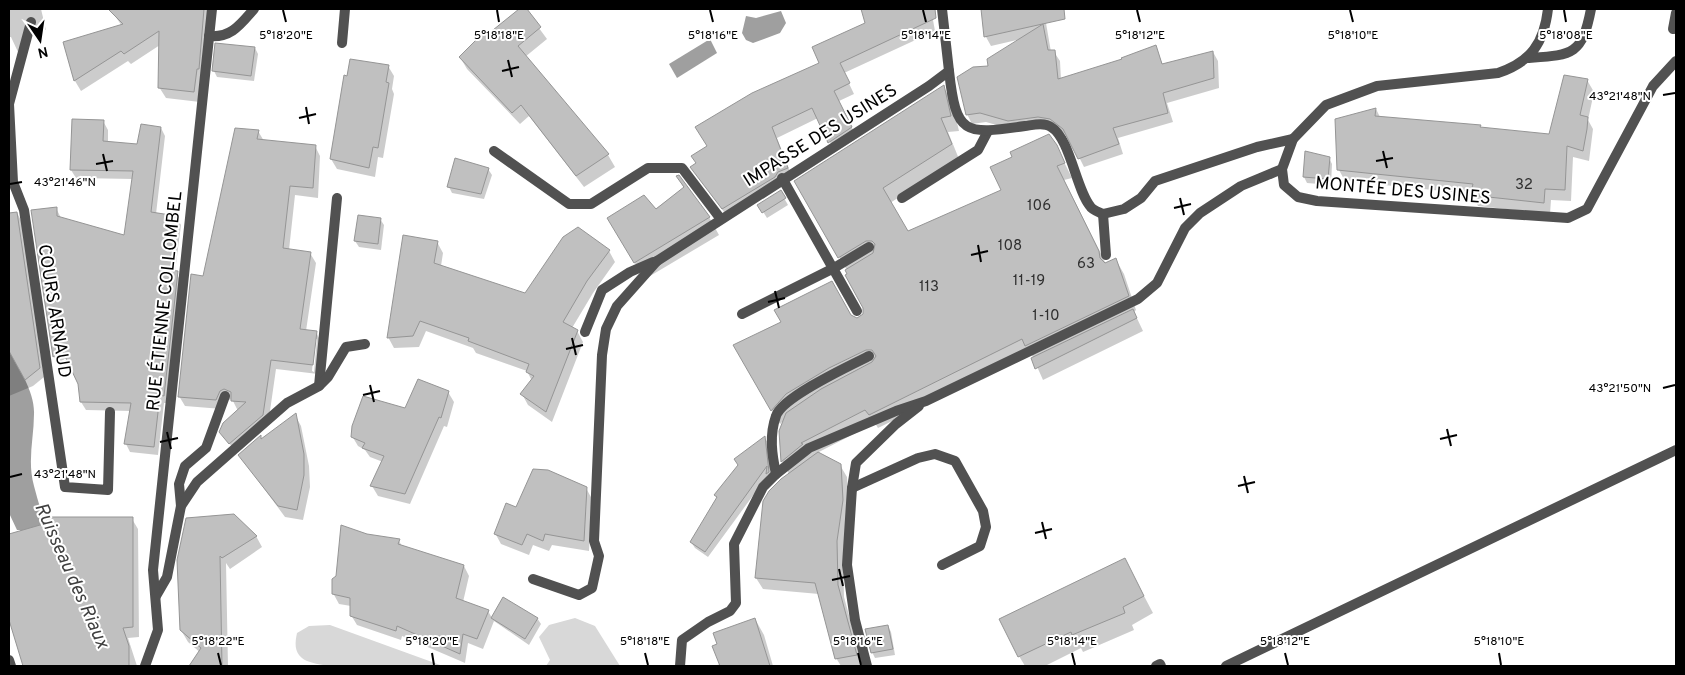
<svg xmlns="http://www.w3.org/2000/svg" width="1685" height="675" font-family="Overpass,sans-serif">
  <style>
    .green { fill: #d8d8d8 }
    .water { fill: #9f9f9f }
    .shadow { fill: #0003; fill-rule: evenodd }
    .building { fill: #c0c0c0; stroke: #959595 }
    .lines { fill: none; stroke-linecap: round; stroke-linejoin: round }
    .service { stroke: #515151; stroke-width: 10 }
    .minor { stroke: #515151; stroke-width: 10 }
    .ticks { fill: none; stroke: #000; stroke-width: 2 }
    .labels { text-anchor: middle; stroke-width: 4; stroke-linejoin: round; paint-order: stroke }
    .number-label { font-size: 15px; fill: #303030 }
    .street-label { font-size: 18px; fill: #000; stroke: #fff }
    .water-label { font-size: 19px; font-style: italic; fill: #404040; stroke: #fff }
    .ticks-label { font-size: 12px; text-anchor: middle; fill: #000; stroke: #fff; stroke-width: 4; stroke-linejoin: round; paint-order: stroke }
  </style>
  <rect width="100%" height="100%" fill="#fff"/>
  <g class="green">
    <path d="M575 618 595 626 620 666H546L550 660 539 637 549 625Z"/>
    <path d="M330 625 443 666C416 666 320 673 302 658 294 652 295 642 297 633L309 626Z"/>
  </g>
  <g class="water">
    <path d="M781 11 786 23 780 33 753 43 746 40 742 33 746 16 756 18Z"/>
    <path d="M710 39 717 53 677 78 669 64Z"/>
    <path d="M9 351C19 369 35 392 34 414 34 438 27 461 34 486 50 548 78 608 105 666H84L28 547H26L20 530H17L9 513Z"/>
  </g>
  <g class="shadow">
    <path d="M9 9H41L46 30 40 26 33 28 18 52 11 37H9Z"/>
    <path d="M110 9H212L200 102 166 98 159 87 160 45 131 64 128 61 81 91 75 81 64 43 122 26Z"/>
    <path d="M521 9H525L547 39 525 57 608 155 615 167 584 187 529 116 520 124 467 69 460 57Z"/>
    <path d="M863 9H931L935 31 844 73 854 94 839 101 857 138 835 152 818 118 777 138 793 179 729 219 692 167 697 164 708 146 820 64 867 24Z"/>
    <path d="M982 9H1065L1046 23 1051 52H1054L1060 61 1061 80 1124 60 1155 46 1163 65 1213 52 1218 61 1219 88 1167 103 1173 122 1118 138 1123 154 1084 167 1069 137 1057 128 1014 130 986 122 972 124 967 114 989 67 1021 39 991 46 986 37Z"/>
    <path d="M255 48 258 54 254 81 217 77 214 71Z"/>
    <path d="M388 66 394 76 392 89 394 94 383 158 378 157 375 177 337 169 331 159Z"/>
    <path d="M1587 80 1594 92 1588 120 1593 129 1589 161 1573 157 1571 201 1551 200 1550 214 1478 206 1472 194 1345 181 1339 170 1376 109 1380 117 1480 126 1481 128 1550 136Z"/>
    <path d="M943 87 952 101 959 131 948 132 959 159 890 203 907 233 1003 190 1056 146 1072 178 1064 180 1106 264 1116 260 1124 274 1136 310 1134 312 1143 331 1043 380 1031 353 878 428 875 423 817 453 840 465 847 477 849 512 843 553 844 597 863 666H841L836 658 819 594 763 589 756 578 789 474 782 461 786 418 780 424 734 346 851 316 856 319 862 318 865 308 849 274 796 181Z"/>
    <path d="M103 121 108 130V142L138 146 161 128 165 136 156 214 176 217 181 225 175 272 181 281 169 403H164L158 455 130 452 126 444 131 411 86 410 81 402 79 383 67 357 58 364 54 357 32 211 56 208 61 218 125 237 133 179 76 178 71 170Z"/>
    <path d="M258 131 264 141 315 146 320 156 318 198 295 195 289 250 310 253 316 263 306 331 316 332 321 342 318 374 276 369 268 425 236 453 221 431 238 411 232 399 225 401 222 409 185 406 179 396 204 277ZM315 339H317L314 372 312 371Z"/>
    <path d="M1329 158 1332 164 1331 185 1307 183 1304 177Z"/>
    <path d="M488 169 492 175 484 199 452 193 449 187Z"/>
    <path d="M677 177 709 217 719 235 645 279 618 236 684 188Z"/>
    <path d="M780 191 788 205 767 218 759 205Z"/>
    <path d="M17 213 22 222 44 377 33 386 9 396V214Z"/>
    <path d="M380 219 384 225 381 250 359 247 355 241Z"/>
    <path d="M437 242 443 253 441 266 526 295 609 251 615 262 593 293 572 328 577 331 583 342 552 422 528 405 522 394 532 381 527 371 476 353 473 348 426 331 419 347 394 348 388 337Z"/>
    <path d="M448 392 454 402 447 427 444 426 410 504 378 496 372 486 383 462 370 457 365 450 358 446 352 436Z"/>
    <path d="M295 415 301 426 309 466 310 487 303 520 285 517 240 456 261 437 262 439Z"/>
    <path d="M765 438 768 443 771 478 768 475 708 557 695 548 691 542 717 499 715 495Z"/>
    <path d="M586 488 592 499 589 551 552 545 549 551 533 545 529 555 501 544 495 533 517 508Z"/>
    <path d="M132 519 138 529 139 637 128 638 137 666H88L48 637 65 666H25L9 615V557L14 555 9 536 18 532Z"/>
    <path d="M367 535 399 541 402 546 464 566 469 576 463 602 488 611 492 618H537L541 624 529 645 494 621 483 649 468 643 465 663 402 636 401 640 357 625 351 615V606L339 604 333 593 337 576Z"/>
    <path d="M256 536 262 547 230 569 226 563 228 666H216L188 642 181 630 179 561Z"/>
    <path d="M1125 560 1153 613 1132 625 1134 630 1083 652 1081 648 1045 666H1025L1019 656Z"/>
    <path d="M755 619 764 635 773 666H714L720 664Z"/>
    <path d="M888 626 891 632 895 655 875 658 872 652Z"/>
  </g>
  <g class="building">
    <path d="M108 9H204L199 69H197L194 92 158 88 159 31 124 54 121 51 74 81 63 42 123 24Z"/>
    <path d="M519 9H527L541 27 518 46 609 154 576 176 521 105 512 113 459 57 485 31 488 34Z"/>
    <path d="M861 9H935L936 18 840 63 850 83 834 91 852 127 828 143 812 108 772 127 788 168 778 172 775 177 722 209 690 167 696 163 691 156 707 146 695 127 752 93 819 63 812 47 865 23Z"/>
    <path d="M981 9H1064L1065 19 984 37Z"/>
    <path d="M1043 24 1048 50H1055L1058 79 1122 59 1121 58 1156 45 1162 64 1213 51 1214 78 1163 93 1168 113 1113 128 1119 144 1078 159 1063 129 1050 119 1038 117 1008 121 980 113 966 115 957 77 973 67 988 66 987 59Z"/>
    <path d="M215 43 255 47 251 76 212 71Z"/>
    <path d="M350 59 389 65 386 82 389 83 378 148 373 147 369 168 330 159 344 75 347 76Z"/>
    <path d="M1564 75 1588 79 1580 115 1588 117 1587 129 1583 151 1567 146 1565 190 1545 189 1544 203 1470 195 1473 184 1337 170 1335 119 1376 108 1375 116 1481 125 1480 127 1549 134Z"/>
    <path d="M944 85 951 116 941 118 952 144 883 188 908 231 1001 190 990 167 1012 157 1010 152 1049 134 1057 145 1065 163 1057 166 1099 251 1100 258 1105 263 1116 258 1129 296 1025 346 1022 339 869 415 865 410 801 443 803 444 781 462 779 431 786 413 821 389 872 362 876 356 872 350H866L829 368 786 394 771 411 733 345 781 322 774 310 832 281 851 315 857 318 863 314V308L845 275 847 274 845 270 873 253 875 244 872 241H866L838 258 794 181Z"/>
    <path d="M72 119 104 120 103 141 137 144 141 124 161 127 151 212 177 216 170 270 178 271 164 396 160 395 154 447 124 444 131 403 80 402 78 384 62 350 53 357 31 210 57 207V216L124 235 133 171 70 170Z"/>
    <path d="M235 128 259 130 257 139 316 145 313 188 290 186 283 248 311 252 300 329 317 331 313 365 271 360 263 415 229 444 219 432 223 423 246 402 231 401V392L224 389 220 391 216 400 178 397 191 274 203 276Z"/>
    <path d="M1305 151 1330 157 1328 179 1303 177Z"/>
    <path d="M455 158 489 168 481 194 447 187Z"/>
    <path d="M679 175 710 217 634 263 607 218 644 195 656 209 684 187 676 176Z"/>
    <path d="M781 190 786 198 762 213 757 205Z"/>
    <path d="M17 212 40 368 25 380 9 351V213Z"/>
    <path d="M358 215 381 218 378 244 354 241Z"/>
    <path d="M578 227 610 250 587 281 563 322 578 330 546 412 520 394 534 376 526 372 529 364 468 341 469 338 420 321 413 336 387 338 403 235 438 241 434 263 525 293 563 237Z"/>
    <path d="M1133 309 1137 318 1035 369 1031 358Z"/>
    <path d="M418 379 449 391 441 418 439 417 405 494 370 486 384 456 362 448 365 443 351 437 352 426 363 396 405 408Z"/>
    <path d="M296 413 304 454V475L297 510 278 506 238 455 261 435V439Z"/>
    <path d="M765 436 769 472 766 474 767 466 705 552 690 542 717 497 714 495 738 465 734 459Z"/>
    <path d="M818 452 841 464 843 500 837 541 838 585 857 655 835 659 815 583 755 578 763 501 769 491 781 479Z"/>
    <path d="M533 469 548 470 587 487 584 541 545 534 543 541 527 534 522 545 494 534 506 503 516 507Z"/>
    <path d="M234 514 257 536 222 558 220 556 222 666H189L201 648 180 630 177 560 186 518Z"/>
    <path d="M45 517H133V627L123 628 129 646V666H23L9 620V534L47 523Z"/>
    <path d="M341 525 367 534 400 539 398 544 464 565 456 598 489 610 477 639 463 634 460 654 397 626 396 631 350 616V598L332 594V579L336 576Z"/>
    <path d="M1125 558 1144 596 1123 607 1125 613 1072 635 1071 632 1018 657 999 619Z"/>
    <path d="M503 597 538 618 525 639 491 618Z"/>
    <path d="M755 618 770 666H720L712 646 717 644 713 633Z"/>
    <path d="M888 625 893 649 871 653 865 629Z"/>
  </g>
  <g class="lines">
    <g class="service">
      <path d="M31 22 9 104 13 182 24 210 65 487 108 490 110 412"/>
      <path d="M1673 29 1676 13"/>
      <path d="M209 36C231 38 240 25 254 9"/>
      <path d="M342 43 345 9"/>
      <path d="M1527 58C1572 55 1582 56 1591 9"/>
      <path d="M494 151 569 204H591L648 168H682L720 218"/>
      <path d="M782 178 857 311"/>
      <path d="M902 198 978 150 988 131"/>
      <path d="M1103 214 1106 255"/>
      <path d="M742 314 834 268 869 247"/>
      <path d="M585 332 602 290 630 272 653 262"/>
      <path d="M319 386 337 198"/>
      <path d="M776 474C772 455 769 435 776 416 782 397 849 366 869 356"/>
      <path d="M852 488 918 458 935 454 955 461 983 511 986 527 980 546 942 565"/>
      <path d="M181 506 179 484 185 466 206 448 225 396"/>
      <path d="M533 579 579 595 592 588 599 556 594 541 602 355 606 329 617 306 657 261"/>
      <path d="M680 666 682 640 708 622 730 611 736 603 734 544 763 487 776 474 809 448 896 411 926 401 1138 299 1157 283 1185 228 1200 213 1241 186 1282 169"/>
      <path d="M867 666 855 620 847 565 852 488 856 463 896 424 919 406"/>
      <path d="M1156 666 1160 664 1161 666"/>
    </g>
    <g class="minor">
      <path d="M1548 9C1544 43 1531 62 1498 73L1377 86 1326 105 1293 139 1282 169 1284 185 1298 197 1317 201 1568 218 1587 209 1653 86 1676 61"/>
      <path d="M949 71C956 135 964 135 1025 126 1033 125 1044 122 1051 127 1070 138 1076 189 1090 206 1092 210 1099 212 1103 214L1124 209 1141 198 1155 181 1257 147 1293 139"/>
      <path d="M657 261 929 86 949 71 942 9"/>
      <path d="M156 596 167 577 181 506 197 482 287 403 319 386 328 377 346 347 365 344"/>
      <path d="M9 660 11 666"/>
      <path d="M145 666 158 630 153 570 212 9"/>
      <path d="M1226 666 1676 450"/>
    </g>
  </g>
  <path class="ticks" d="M283 10 286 22M497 10 499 22M710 10 713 22M923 10 926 22M1137 10 1140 22M1350 10 1353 22M1564 10 1566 22M508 60 512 77M502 71 519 67M1663 95 1675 93M306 107 309 124M299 118 316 114M1383 151 1387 168M103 154 107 171M1376 161 1393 158M96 164 113 161M10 184 22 182M1180 198 1184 215M1174 208 1191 204M978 245 981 262M971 255 988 251M775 291 779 308M768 302 785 298M572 338 576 355M566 349 583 345M370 385 374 402M1663 388 1675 385M363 395 380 391M1447 429 1451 446M167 432 171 449M1440 439 1457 435M160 442 178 438M1244 476 1248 493M10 477 22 474M1238 486 1255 482M1042 522 1046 539M1035 533 1052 529M839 569 843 586M832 580 850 576M218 653 221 665M432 653 434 665M645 653 648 665M858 653 861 665M1072 653 1075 665M1285 653 1288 665M1499 653 1501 665"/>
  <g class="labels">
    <g class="number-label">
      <text x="1524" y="189">32</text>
      <text x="1039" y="210">106</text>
      <text x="1010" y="250">108</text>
      <text x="1086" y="268">63</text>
      <text x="1029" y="285">11-19</text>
      <text x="929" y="291">113</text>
      <text x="1046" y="320">1-10</text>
    </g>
    <g class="street-label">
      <text transform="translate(820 135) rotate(-32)" y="6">IMPASSE DES USINES</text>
      <text transform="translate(1403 190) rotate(5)" y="6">MONTÉE DES USINES</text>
      <text transform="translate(164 301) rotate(-84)" y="6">RUE ÉTIENNE COLLOMBEL</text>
      <text transform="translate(55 311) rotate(81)" y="6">COURS ARNAUD</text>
    </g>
    <g class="water-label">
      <text transform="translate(73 575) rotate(66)" y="7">Ruisseau des Riaux</text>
    </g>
  </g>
  <g class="ticks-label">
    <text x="286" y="39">5°18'20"E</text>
    <text x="499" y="39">5°18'18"E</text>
    <text x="713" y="39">5°18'16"E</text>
    <text x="926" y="39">5°18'14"E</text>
    <text x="1140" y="39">5°18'12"E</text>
    <text x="1353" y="39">5°18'10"E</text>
    <text x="1566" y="39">5°18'08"E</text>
    <text x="1620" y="100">43°21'48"N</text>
    <text x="65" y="186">43°21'46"N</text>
    <text x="1620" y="392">43°21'50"N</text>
    <text x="65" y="478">43°21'48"N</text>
    <text x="218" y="645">5°18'22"E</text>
    <text x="432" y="645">5°18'20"E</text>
    <text x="645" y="645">5°18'18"E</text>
    <text x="858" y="645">5°18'16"E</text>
    <text x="1072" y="645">5°18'14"E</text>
    <text x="1285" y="645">5°18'12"E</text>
    <text x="1499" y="645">5°18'10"E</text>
  </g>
  <rect width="1685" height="675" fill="none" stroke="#000000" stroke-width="20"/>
  <g transform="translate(40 40) rotate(167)" stroke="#ffffff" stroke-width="4" paint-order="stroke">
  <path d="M0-4L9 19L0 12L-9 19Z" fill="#000000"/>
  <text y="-8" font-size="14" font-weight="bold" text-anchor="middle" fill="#000000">N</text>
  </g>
</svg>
